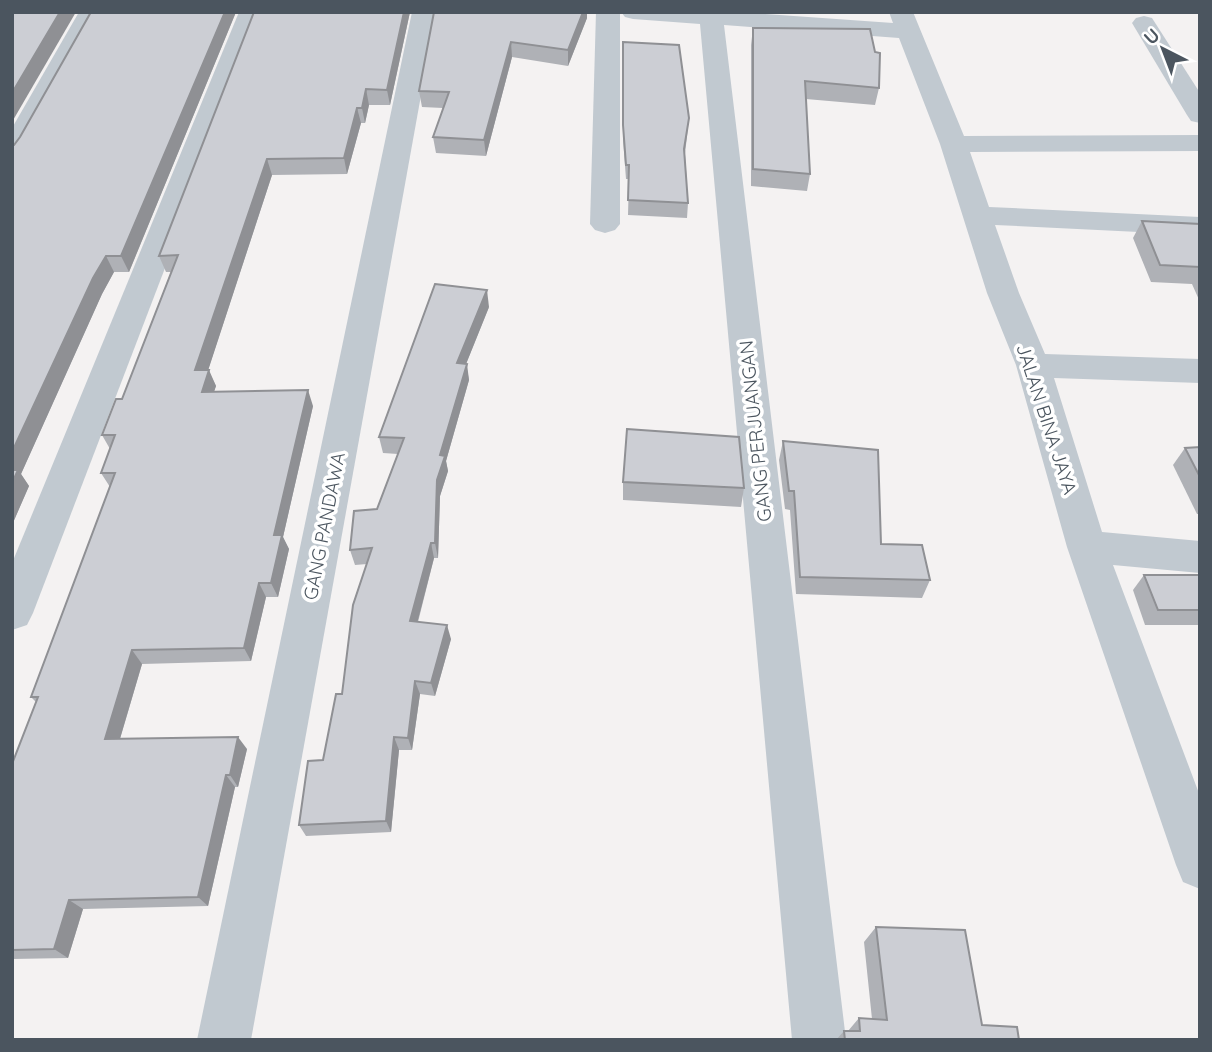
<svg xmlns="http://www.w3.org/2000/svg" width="1212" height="1052" font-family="Quicksand,sans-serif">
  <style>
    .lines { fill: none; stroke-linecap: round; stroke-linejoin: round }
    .street { fill: #c1c9d0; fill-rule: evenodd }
    .wall { fill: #afb1b6 }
    .shaded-wall { fill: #8f9094 }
    .building { fill: #ccced4; stroke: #8f9094; stroke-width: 2 }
    .labels { text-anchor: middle; stroke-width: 7; stroke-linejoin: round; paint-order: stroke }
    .street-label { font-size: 19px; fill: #4b555f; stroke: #fff }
  </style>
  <rect width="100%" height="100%" fill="#f4f2f2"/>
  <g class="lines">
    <g class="street">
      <path d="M79 12H103L26 152 22 158 12 160V128Z"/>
      <path d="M239 12H263L33 613 27 625 12 630V563Z"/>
      <path d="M412 12H436L251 1040H197Z"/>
      <path d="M596 12H620V224L615 230 605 233 595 230 590 224Z"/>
      <path d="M621 12H739L893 23 889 12H913L964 136 1200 135V151L970 152 989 207 1200 217V235L995 225 1019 293 1045 354 1200 359V383L1054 378 1102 532 1200 541V573L1113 565 1200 796V889L1183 882 1176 865 1067 547 1016 365 987 293 940 144 899 38 724 25 846 1040H792L700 24 633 19 625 17Z"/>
      <path d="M1144 16 1152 18 1200 93V123L1191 121 1187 115 1132 23 1136 18Z"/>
    </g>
  </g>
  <g class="wall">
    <path d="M91 12H236L129 272H114L102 294 21 474 29 486 12 525 14 145 20 137Z"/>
    <path d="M254 12H410L390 105H369L365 123H361L347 174 272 175 208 370 216 386 214 391 313 406 283 537 289 549 278 597H266L251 661 142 664 120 739 247 749 238 787H235L208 906 83 909 68 958 12 959V764L36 702 31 697 110 487 101 473 110 449 102 435 122 399 171 272H166L159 256Z"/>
    <path d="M434 12H587V18L568 66 512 57 486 156 436 153 433 137 443 108 422 107 419 91Z"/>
    <path d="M753 28 879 88 875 105 806 99 810 174 807 191 751 186V45Z"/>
    <path d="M623 42 689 118 685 154 688 203 687 218 628 215 629 179H626L623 139Z"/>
    <path d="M1142 221 1200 224V302L1192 284 1151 282 1133 238Z"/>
    <path d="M489 307 466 364 469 380 446 461 448 471 440 496 438 558H434L418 622 451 639 435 696 420 694 412 750H399L391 832 306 836 299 825 323 760 342 694 367 564 355 565 350 550 377 509 398 454 383 453 379 437Z"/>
    <path d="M783 441 881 544 930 580 922 598 796 594 790 510 785 509 779 460Z"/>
    <path d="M1200 447V514H1197L1173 465 1185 448Z"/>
    <path d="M623 482 744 488 741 507 623 500Z"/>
    <path d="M1144 575H1200V625H1145L1133 590Z"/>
    <path d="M876 927 982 1025 1019 1040H836L844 1031H848L859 1018 872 1019 864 942Z"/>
  </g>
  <g class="shaded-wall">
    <path d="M60 12H76L12 122V93Z"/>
    <path d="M225 12H236L129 272 121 256Z"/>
    <path d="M404 12H410L390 105 387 90Z"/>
    <path d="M583 12H587V18L568 66V50Z"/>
    <path d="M511 42 512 57 486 156 484 140Z"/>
    <path d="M366 89 369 105 365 123 362 108Z"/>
    <path d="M357 108 361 123 347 174 344 158Z"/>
    <path d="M267 159 272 175 203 386 195 370Z"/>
    <path d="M106 256 114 272 102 294 21 474 29 486 12 525V452L93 278Z"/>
    <path d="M487 290 489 307 460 379 457 363Z"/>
    <path d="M467 364 469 380 446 461 448 471 440 496 438 558 435 543 437 480 440 455Z"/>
    <path d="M209 370 216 386 209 407 202 392Z"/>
    <path d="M308 390 313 406 283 537 289 549 278 597 271 583 274 535Z"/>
    <path d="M431 543 434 558 414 635 410 621Z"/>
    <path d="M259 583 266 597 251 661 244 648Z"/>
    <path d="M447 625 451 639 435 696 431 683Z"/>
    <path d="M132 650 142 664 116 752 105 739Z"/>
    <path d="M415 681 420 694 412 750 408 738Z"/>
    <path d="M238 737 247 749 238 787 230 775Z"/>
    <path d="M394 737 399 750 391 832 386 821Z"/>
    <path d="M226 775 235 787 208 906 198 897Z"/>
    <path d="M69 900 83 909 68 958 54 949Z"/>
  </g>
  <g class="building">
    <path d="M12 12H60L12 93Z"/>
    <path d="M91 12H225L121 256H106L93 278 12 452V145H14L20 137Z"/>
    <path d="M254 12H404L387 90 366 89 362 108H357L344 158 267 159 195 370H209L202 392 308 390 274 535H282L271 583H259L244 648 132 650 105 739 238 737 230 775H226L198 897 69 900 54 949 12 950V764L38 697H31L115 473H101L115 435H102L116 399H122L178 255 159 256Z"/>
    <path d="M434 12H583L568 50 511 42 484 140 433 137 449 92 419 91Z"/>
    <path d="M753 28 870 29 875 52 880 53 879 88 805 81 810 174 753 169Z"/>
    <path d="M623 42 679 45 689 118 684 149 688 203 628 200 629 165H626L623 125Z"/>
    <path d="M1142 221 1200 224V267L1160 265Z"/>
    <path d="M435 284 487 290 457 363 467 364 440 455 445 456 437 480 435 543H431L410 621 447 625 431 683 415 681 408 738 394 737 386 821 299 825 308 761 323 760 336 694H342L353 605 372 548 350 550 354 511 377 509 404 438 379 437Z"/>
    <path d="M627 429 739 437 744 488 623 482Z"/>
    <path d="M783 441 878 450 881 544 922 545 930 580 800 577 794 491H789Z"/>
    <path d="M1200 447V477L1185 448Z"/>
    <path d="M12 470H18L12 483Z"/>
    <path d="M1144 575H1200V610H1158Z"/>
    <path d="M876 927 965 930 982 1025 1017 1027 1019 1040H845L844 1031H860L859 1018 887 1020Z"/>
  </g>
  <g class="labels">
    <g class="street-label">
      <text transform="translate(1047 419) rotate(72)" y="7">JALAN BINA JAYA</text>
      <text transform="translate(755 431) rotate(-96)" y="7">GANG PERJUANGAN</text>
      <text transform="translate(324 526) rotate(-79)" y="7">GANG PANDAWA</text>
    </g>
  </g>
  <rect width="1212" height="1052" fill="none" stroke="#4b555f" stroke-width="28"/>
  <g transform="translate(1163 49) rotate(318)" stroke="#ffffff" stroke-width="5" paint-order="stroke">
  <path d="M0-5L12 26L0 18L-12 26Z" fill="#4b555f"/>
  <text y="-10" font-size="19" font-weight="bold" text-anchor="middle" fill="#4b555f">U</text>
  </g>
</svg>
